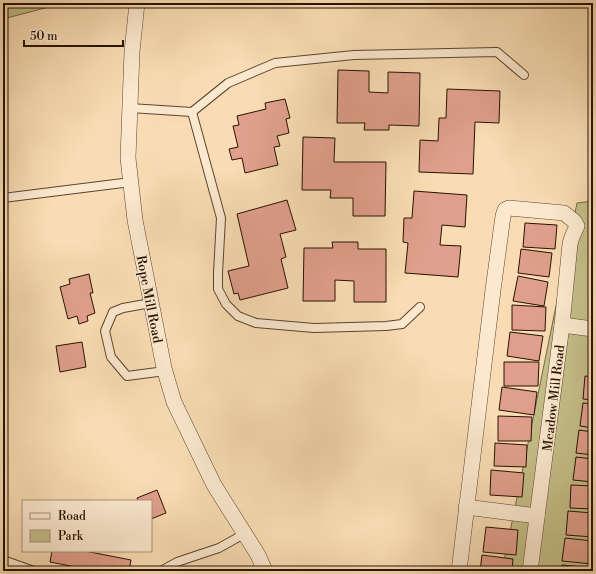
<svg xmlns="http://www.w3.org/2000/svg" width="596" height="574" font-family="'Libre Bodoni',serif">
  <style>
    .green { fill: #c4be88; stroke: #766846 }
    .building { fill: #e09f8c; stroke: #281203 }
    .lines { fill: none; stroke-linecap: round; stroke-linejoin: round }
    .service-casing { stroke: #5c442f; stroke-width: 10 }
    .minor-casing { stroke: #5c442f; stroke-width: 16 }
    .service { stroke: #fbe8ce; stroke-width: 8 }
    .minor { stroke: #fbe8ce; stroke-width: 15 }
    .labels { text-anchor: middle; stroke-width: 3; stroke-linejoin: round; paint-order: stroke }
    .street-label { font-size: 13px; fill: #281203; stroke: #fbe8ce }
  </style>
  <rect width="100%" height="100%" fill="#f9dcb3"/>
  <filter id="stains"><feTurbulence type="fractalNoise" baseFrequency=".005" numOctaves="4"/><feColorMatrix values="0 0 0 0 .2 0 0 0 0 .09 0 0 0 0 .02 0 0 0 .5 -.17"/></filter>
  <radialGradient id="worn" r=".72"><stop offset=".6" stop-color="#630" stop-opacity="0"/><stop offset="1" stop-color="#630" stop-opacity=".3"/></radialGradient>
  <g class="green">
    <path d="M3 3H64L3 19Z"/>
    <path d="M593 201V571H502L577 203Z"/>
  </g>
  <g class="building">
    <path d="M338 70 369 71V92L388 93V72L420 73 419 126 389 125V130H364L365 123H337Z"/>
    <path d="M447 89 500 91 499 123 475 122 473 174 419 172 420 140 438 141 439 118H446Z"/>
    <path d="M285 99 290 118 286 119 289 133 277 136 280 146 274 147 278 165 245 173 242 158 232 160 229 149 238 147 233 126 239 125 237 116 266 109 265 103Z"/>
    <path d="M303 137 335 138 334 162H386L385 216H353V198H330L331 190H302Z"/>
    <path d="M414 191 467 195 465 227 442 225 440 245 461 246 458 277 405 273 408 243 403 242 404 218H412Z"/>
    <path d="M287 200 296 230 280 234 286 257 281 259 288 288 240 300 238 293 234 294 228 271 249 266 237 214Z"/>
    <path d="M525 223 557 225 555 249 523 247Z"/>
    <path d="M332 242H358V249H386V302H354V281L335 280V301H303L304 248H333Z"/>
    <path d="M521 249 552 253 549 277 518 273Z"/>
    <path d="M592 272H593V304H591Z"/>
    <path d="M89 274 93 293H90L95 313 87 316 88 321 79 324 77 316 68 319 60 287 70 284 69 279Z"/>
    <path d="M518 276 548 282 544 306 513 301Z"/>
    <path d="M512 305 546 307 545 331 512 330Z"/>
    <path d="M510 332 543 336 539 361 507 356Z"/>
    <path d="M82 342 86 367 60 372 56 346Z"/>
    <rect x="589" y="350" width="4" height="24"/>
    <path d="M504 362H539L538 386H504Z"/>
    <path d="M585 376 593 377V400L583 399Z"/>
    <path d="M502 387 537 392 534 415 499 410Z"/>
    <path d="M583 403 593 404V428L580 426Z"/>
    <path d="M498 416 532 417 531 441H498Z"/>
    <path d="M579 430 593 432V455L576 453Z"/>
    <path d="M495 443 527 445 526 467 494 466Z"/>
    <path d="M576 457 593 459V482L573 480Z"/>
    <path d="M491 470 524 473 522 497 490 495Z"/>
    <path d="M571 485 593 486V509L570 508Z"/>
    <path d="M157 490 166 513 151 519V501H138L137 498Z"/>
    <path d="M568 511 593 513V537L566 535Z"/>
    <path d="M486 527 518 530 516 555 483 552Z"/>
    <path d="M565 538 593 541V564L562 561Z"/>
    <path d="M52 551H85L131 560 129 571H85L86 569 50 562Z"/>
    <path d="M482 555 513 559 512 571H480Z"/>
    <path d="M562 565 593 568V571H562Z"/>
  </g>
  <g class="lines">
    <g class="service-casing">
      <g id="service">
        <path d="M130 108 192 112 228 83 275 63 354 55 497 52 524 75"/>
        <path d="M192 112 221 218 218 273V289L226 304 238 316 256 323 314 328 386 326 402 324 420 307"/>
        <path d="M3 198 131 182"/>
        <path d="M151 303 123 308 113 312 105 331 111 357 127 376 165 371"/>
        <path d="M3 560 34 571"/>
        <path d="M161 571 177 562 219 548 244 534"/>
      </g>
    </g>
    <g class="minor-casing">
      <g id="minor">
        <path d="M137 3 132 52 128 158 135 220 164 368 174 402 214 485 258 555 265 571"/>
        <path d="M562 325 593 329"/>
        <path d="M466 507 537 516"/>
        <path d="M459 571 493 290 503 216 505 210 509 208 564 213 574 221 577 226 572 237 570 244 562 325 530 571"/>
      </g>
    </g>
    <use href="#service" class="service"/>
    <use href="#minor" class="minor"/>
  </g>
  <g class="labels">
    <g class="street-label">
      <text transform="translate(150 299) rotate(79)" y="5">Rope Mill Road</text>
      <text transform="translate(553 398) rotate(-83)" y="5">Meadow Mill Road</text>
    </g>
  </g>
  <rect width="596" height="574" fill="none" stroke="#f9dcb3" stroke-width="16"/>
  <rect x="4" y="4" width="588" height="566" fill="none" stroke="#281203" stroke-width="2"/>
  <rect x="8" y="8" width="580" height="558" fill="none" stroke="#281203"/>
  <rect x="22" y="500" width="130" height="52" fill="#fbe8ce" stroke="#a7927d"/>
  <rect x="30" y="513" width="20" height="6" fill="#fbe8ce" stroke="#a7927d"/>
  <text x="58" y="520" font-size="12" fill="#281203">Road</text>
  <rect x="30" y="530" width="20" height="12" fill="#c4be88" stroke="#a7927d"/>
  <text x="58" y="540" font-size="12" fill="#281203">Park</text>
  <path d="M24 40v6h99v-6" fill="none" stroke="#281203" stroke-width="2"/>
  <text x="30" y="40" font-size="12" fill="#281203" stroke="#fbe8ce" stroke-width="3" paint-order="stroke">50 m</text>
  <rect width="100%" height="100%" filter="url(#stains)"/>
  <rect width="100%" height="100%" fill="url(#worn)"/>
</svg>
